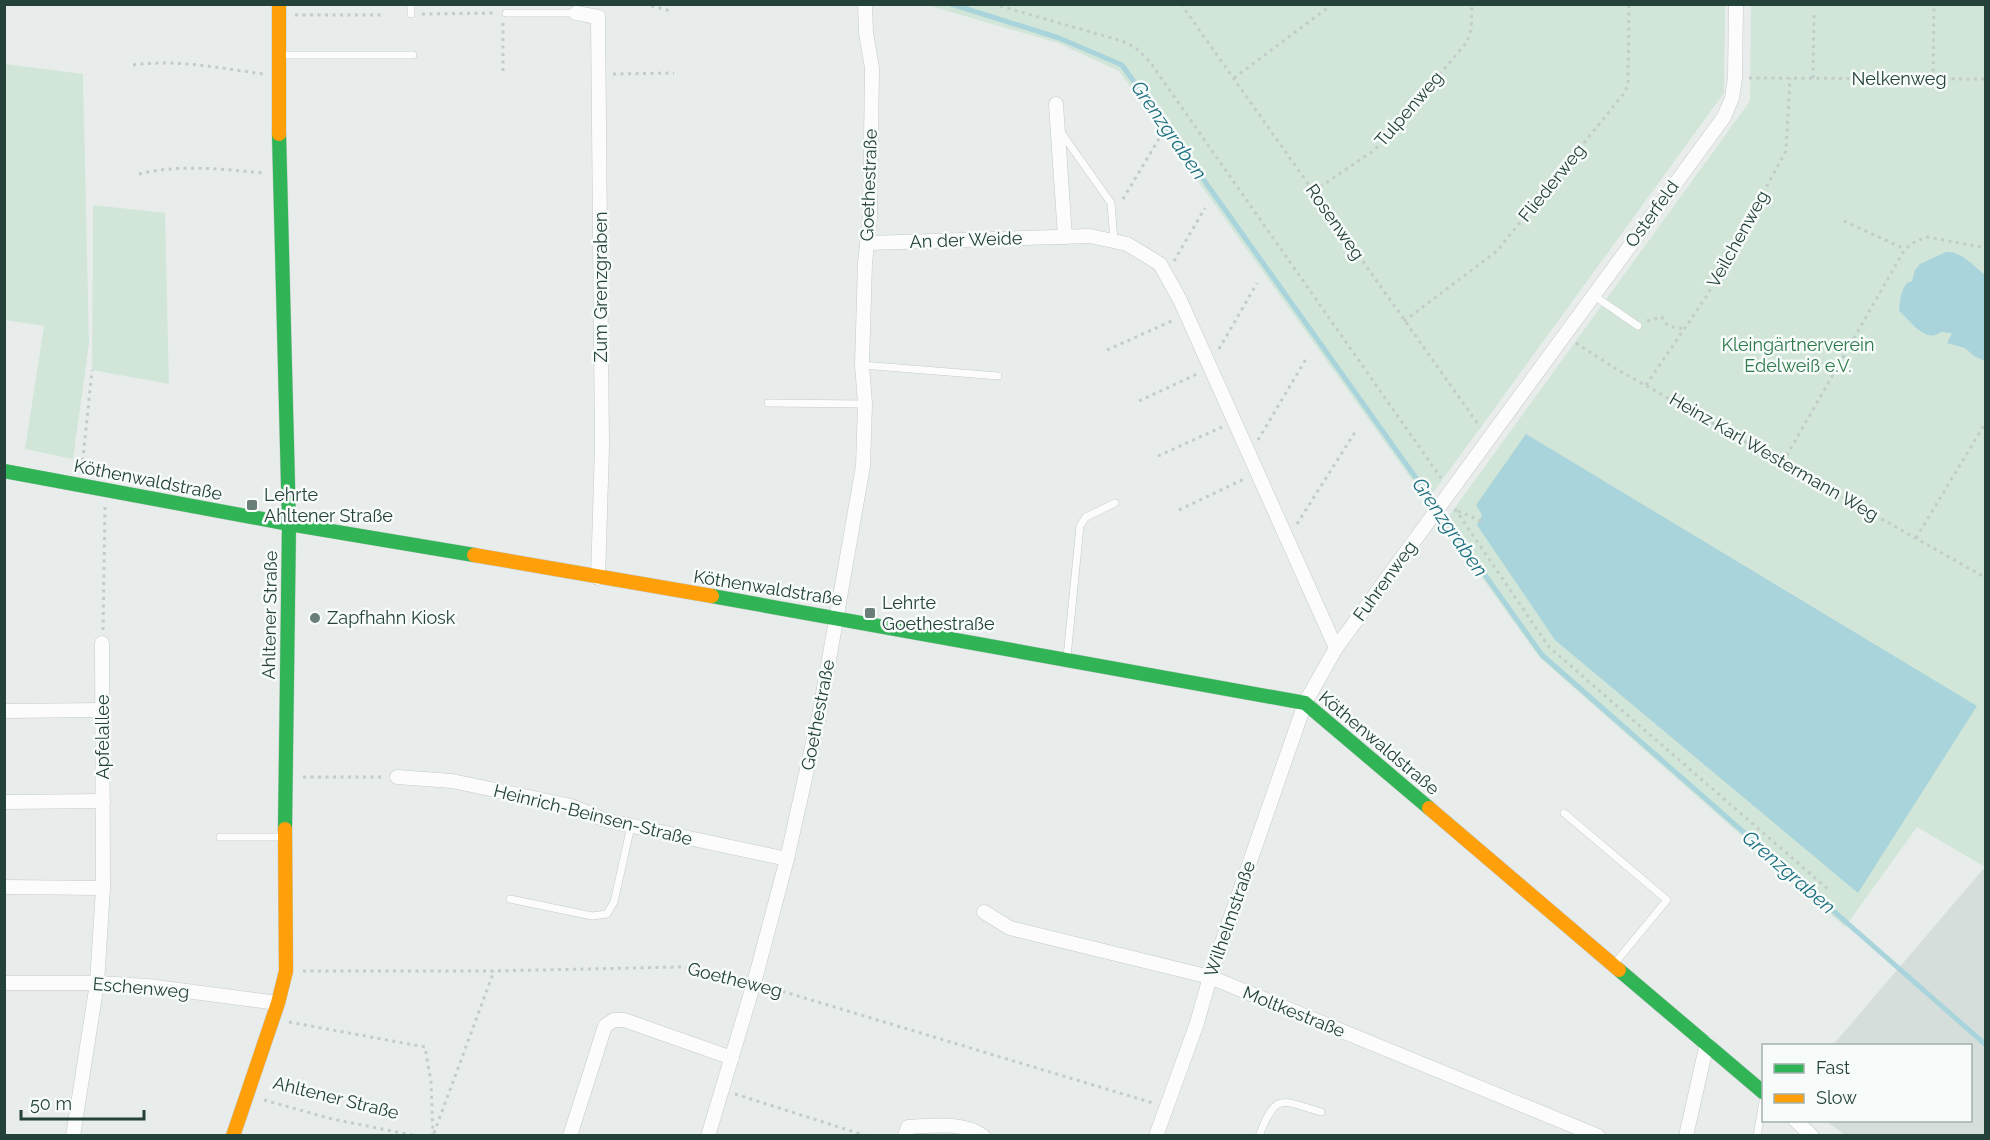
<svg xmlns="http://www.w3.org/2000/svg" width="1990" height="1140" font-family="Raleway,sans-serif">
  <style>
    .built { fill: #d6dedb }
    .green { fill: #d1e6d8 }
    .water { fill: #a9d4db }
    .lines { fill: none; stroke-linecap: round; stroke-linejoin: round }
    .stream { stroke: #a9d4db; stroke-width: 5 }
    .lane-casing { stroke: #c5cac8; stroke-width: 8 }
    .street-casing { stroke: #c5cac8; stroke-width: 15 }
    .fast-casing { stroke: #c3cbc8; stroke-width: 15 }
    .slow-casing { stroke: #c3cbc8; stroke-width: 15 }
    .path { stroke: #c3ccca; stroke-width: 3; stroke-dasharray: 3 4.5; stroke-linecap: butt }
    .lane { stroke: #fcfcfc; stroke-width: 7 }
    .street { stroke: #fcfcfc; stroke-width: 14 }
    .fast { stroke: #30b455; stroke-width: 14 }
    .slow { stroke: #ff9f0a; stroke-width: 14 }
    .poi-dot { fill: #697e78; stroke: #f7fbf9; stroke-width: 2 }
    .labels { text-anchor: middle; stroke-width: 5; stroke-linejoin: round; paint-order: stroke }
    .street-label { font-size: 18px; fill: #24423a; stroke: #f7fbf9 }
    .park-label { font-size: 18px; fill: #2d7a4b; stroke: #f7fbf9 }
    .poi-label { font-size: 18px; fill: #24423a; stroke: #f7fbf9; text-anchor: start }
    .water-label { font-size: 20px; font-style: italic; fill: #1c6f80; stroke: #f7fbf9 }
  </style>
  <rect width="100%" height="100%" fill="#e8edeb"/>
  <path class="built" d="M1985 867V1135H1845L1826 1121 1970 1120V1046L1833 1045Z"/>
  <g class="green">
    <path d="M927 5H1725L1724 93 1427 501 1119 71 1058 43Z"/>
    <path d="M1751 5H1985V867L1917 827 1845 927 1540 658 1443 524 1750 101Z"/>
    <path d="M5 64 83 74 89 344 73 459 25 449 44 326 5 320Z"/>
    <path d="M93 205 165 213 169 384 92 370Z"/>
  </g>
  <g class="water">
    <path d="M1946 252C1962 251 1973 266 1985 275V361L1974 356 1965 348 1947 343 1952 333 1941 332C1925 344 1911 321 1899 311 1900 300 1900 292 1907 283L1912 281 1915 270 1920 264Z"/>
    <path d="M1526 434 1977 706 1858 893 1555 640 1477 525 1482 515 1476 505Z"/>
  </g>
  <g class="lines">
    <path class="stream" d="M951 4 1059 38 1122 65 1542 655 1986 1045"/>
    <g class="lane-casing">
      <g id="lane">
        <path d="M411 4V14"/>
        <path d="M506 13H576"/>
        <path d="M280 55H413"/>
        <path d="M1060 131 1111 203 1114 241"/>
        <path d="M1593 295 1638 326"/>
        <path d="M862 365 998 376"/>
        <path d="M768 403 865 404"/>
        <path d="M1067 657 1080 526 1086 517 1115 503"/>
        <path d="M1564 813 1667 900 1615 963"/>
        <path d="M220 837H284"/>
        <path d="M510 899 592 916 607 914 614 902 631 826"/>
        <path d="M1259 1136C1276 1092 1280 1100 1321 1112"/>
        <path d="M1757 1136 1764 1095"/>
      </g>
    </g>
    <g class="street-casing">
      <g id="street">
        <path d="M576 13 598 17 602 447 598 578"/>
        <path d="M1056 104 1065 237"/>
        <path d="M868 243 1090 236 1127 244 1160 264 1180 300 1336 648"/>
        <path d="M4 711 103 710"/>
        <path d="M397 777 452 781 571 806 605 820 787 859"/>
        <path d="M4 802 103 801"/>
        <path d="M4 887 103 888"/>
        <path d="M984 912 1010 928 1210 977 1598 1136"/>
        <path d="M4 983H97L148 986 278 1003"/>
        <path d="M1795 1120 1812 1136"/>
        <path d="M73 1136 97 983 103 888 102 643"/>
        <path d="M570 1136 605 1026 614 1020H624L732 1058"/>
        <path d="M708 1136 754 983 787 859 820 711 863 466 865 404 862 365 865 263 870 217 872 68 866 33 865 4"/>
        <path d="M905 1136 908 1127C931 1126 963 1121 983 1136"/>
        <path d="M1156 1136 1197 1023 1210 977 1305 703 1336 648 1724 117 1732 98 1735 78 1736 4"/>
        <path d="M1686 1136 1707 1043"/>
      </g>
    </g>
    <g class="fast-casing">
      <g id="fast">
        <path d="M279 134 289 524 285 829"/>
        <path d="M4 471 289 524 474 555"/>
        <path d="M712 596 1305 703 1429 808"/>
        <path d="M1619 970 1764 1093"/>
      </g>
    </g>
    <g class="slow-casing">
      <g id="slow">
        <path d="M279 4V134"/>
        <path d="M474 555 712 596"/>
        <path d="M1429 808 1619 970"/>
        <path d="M233 1136 278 1003 286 971 285 829"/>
      </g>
    </g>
    <g class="path">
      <path d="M644 4 671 11"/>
      <path d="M993 4 1122 41 1136 48 1150 62 1441 478"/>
      <path d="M1181 4 1480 427"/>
      <path d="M422 14 496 13"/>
      <path d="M295 15H383"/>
      <path d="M503 23V72"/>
      <path d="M133 65C176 59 220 68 263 74"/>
      <path d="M613 74 674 73"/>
      <path d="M1234 78 1326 9 1329 4"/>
      <path d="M1749 78 1986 79V81"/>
      <path d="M1813 78 1814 14"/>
      <path d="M1933 79 1934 4"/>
      <path d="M139 174C179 164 222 169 263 173"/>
      <path d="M1314 191 1373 151 1383 141 1467 42 1471 29 1472 4"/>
      <path d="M1123 199 1160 137"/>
      <path d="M1844 221 1905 249"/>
      <path d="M1174 261 1205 208"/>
      <path d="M1404 321 1497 251 1625 92 1628 84 1629 4"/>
      <path d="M1647 321 1662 317C1665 328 1675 327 1685 329"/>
      <path d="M1576 343 1613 367 1986 578"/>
      <path d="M1219 349 1257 283"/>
      <path d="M1107 350 1174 320"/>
      <path d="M1646 385 1706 297 1786 151 1790 78"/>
      <path d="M1139 401 1197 374"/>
      <path d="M1258 440 1306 359"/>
      <path d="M1158 456 1222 427"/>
      <path d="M1783 462 1905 249 1916 241 1928 237 1986 248"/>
      <path d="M82 468 92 370"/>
      <path d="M1455 509 1549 647 1829 890"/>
      <path d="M1179 510 1246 478"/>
      <path d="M1458 511 1481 521"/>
      <path d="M1297 524 1357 429"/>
      <path d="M1916 538 1986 422"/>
      <path d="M103 630 105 507"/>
      <path d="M303 777H383"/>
      <path d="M303 971H494L679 967 696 968 742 979"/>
      <path d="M768 987 1153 1103"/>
      <path d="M289 1022 425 1047 431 1082 433 1136"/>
      <path d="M735 1094 867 1136"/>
      <path d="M264 1100 332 1119 417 1136"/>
      <path d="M434 1133 494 971"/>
    </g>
    <use href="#lane" class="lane"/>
    <use href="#street" class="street"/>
    <use href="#fast" class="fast"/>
    <use href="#slow" class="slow"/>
  </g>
  <g class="poi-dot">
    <rect x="246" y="499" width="12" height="12" rx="3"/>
    <rect x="864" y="607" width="12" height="12" rx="3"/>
    <circle cx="315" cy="618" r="6"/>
  </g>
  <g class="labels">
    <g class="street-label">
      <text x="1899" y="85">Nelkenweg</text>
      <text transform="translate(1409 109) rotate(-49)" y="6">Tulpenweg</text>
      <text transform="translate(1552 183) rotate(-51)" y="6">Fliederweg</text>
      <text transform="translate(869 185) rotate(-88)" y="6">Goethestraße</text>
      <text transform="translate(1652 214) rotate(-54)" y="6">Osterfeld</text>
      <text transform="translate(1335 222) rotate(55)" y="6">Rosenweg</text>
      <text transform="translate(1738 239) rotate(-61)" y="6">Veilchenweg</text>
      <text transform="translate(966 240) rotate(-2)" y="6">An der Weide</text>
      <text transform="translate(601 287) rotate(-90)" y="6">Zum Grenzgraben</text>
      <text transform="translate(1774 457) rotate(30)" y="6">Heinz Karl Westermann Weg</text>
      <text transform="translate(148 480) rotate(11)" y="6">Köthenwaldstraße</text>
      <text transform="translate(1385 581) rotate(-54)" y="6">Fuhrenweg</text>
      <text transform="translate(768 588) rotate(9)" y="6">Köthenwaldstraße</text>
      <text transform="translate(270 615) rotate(-89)" y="6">Ahltener Straße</text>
      <text transform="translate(818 715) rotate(-79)" y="6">Goethestraße</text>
      <text transform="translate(103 737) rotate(-90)" y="6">Apfelallee</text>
      <text transform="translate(1379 743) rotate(40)" y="6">Köthenwaldstraße</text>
      <text transform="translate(593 815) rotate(14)" y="6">Heinrich-Beinsen-Straße</text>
      <text transform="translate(1230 919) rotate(-71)" y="6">Wilhelmstraße</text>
      <text transform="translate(735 980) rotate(14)" y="6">Goetheweg</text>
      <text transform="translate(141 988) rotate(5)" y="6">Eschenweg</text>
      <text transform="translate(1294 1012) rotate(22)" y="6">Moltkestraße</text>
      <text transform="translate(336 1098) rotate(14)" y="6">Ahltener Straße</text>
    </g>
    <g class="park-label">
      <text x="1798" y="351">Kleingärtnerverein<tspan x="1798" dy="21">Edelweiß e.V.</tspan></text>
    </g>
    <g class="poi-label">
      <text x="264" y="501">Lehrte<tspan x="264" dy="21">Ahltener Straße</tspan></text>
      <text x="882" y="609">Lehrte<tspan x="882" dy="21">Goethestraße</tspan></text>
      <text x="327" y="624">Zapfhahn Kiosk</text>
    </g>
    <g class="water-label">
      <text transform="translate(1169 130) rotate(55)" y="7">Grenzgraben</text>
      <text transform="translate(1450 527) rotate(55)" y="7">Grenzgraben</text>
      <text transform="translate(1789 872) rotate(41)" y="7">Grenzgraben</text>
    </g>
  </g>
  <rect width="1990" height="1140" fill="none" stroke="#24423a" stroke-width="12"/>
  <rect x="1762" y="1044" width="210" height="78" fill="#f7fbf9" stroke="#a3b1ad" stroke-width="1.5"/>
  <rect x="1774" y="1064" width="30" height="9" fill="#30b455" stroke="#a3b1ad" stroke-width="1.5"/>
  <text x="1816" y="1074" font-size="18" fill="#24423a">Fast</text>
  <rect x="1774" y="1094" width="30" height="9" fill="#ff9f0a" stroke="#a3b1ad" stroke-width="1.5"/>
  <text x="1816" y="1104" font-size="18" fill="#24423a">Slow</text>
  <path d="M21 1110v9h123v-9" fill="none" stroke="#24423a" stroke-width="3"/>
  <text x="30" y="1110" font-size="18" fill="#24423a" stroke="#f7fbf9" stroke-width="4.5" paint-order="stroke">50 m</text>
</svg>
